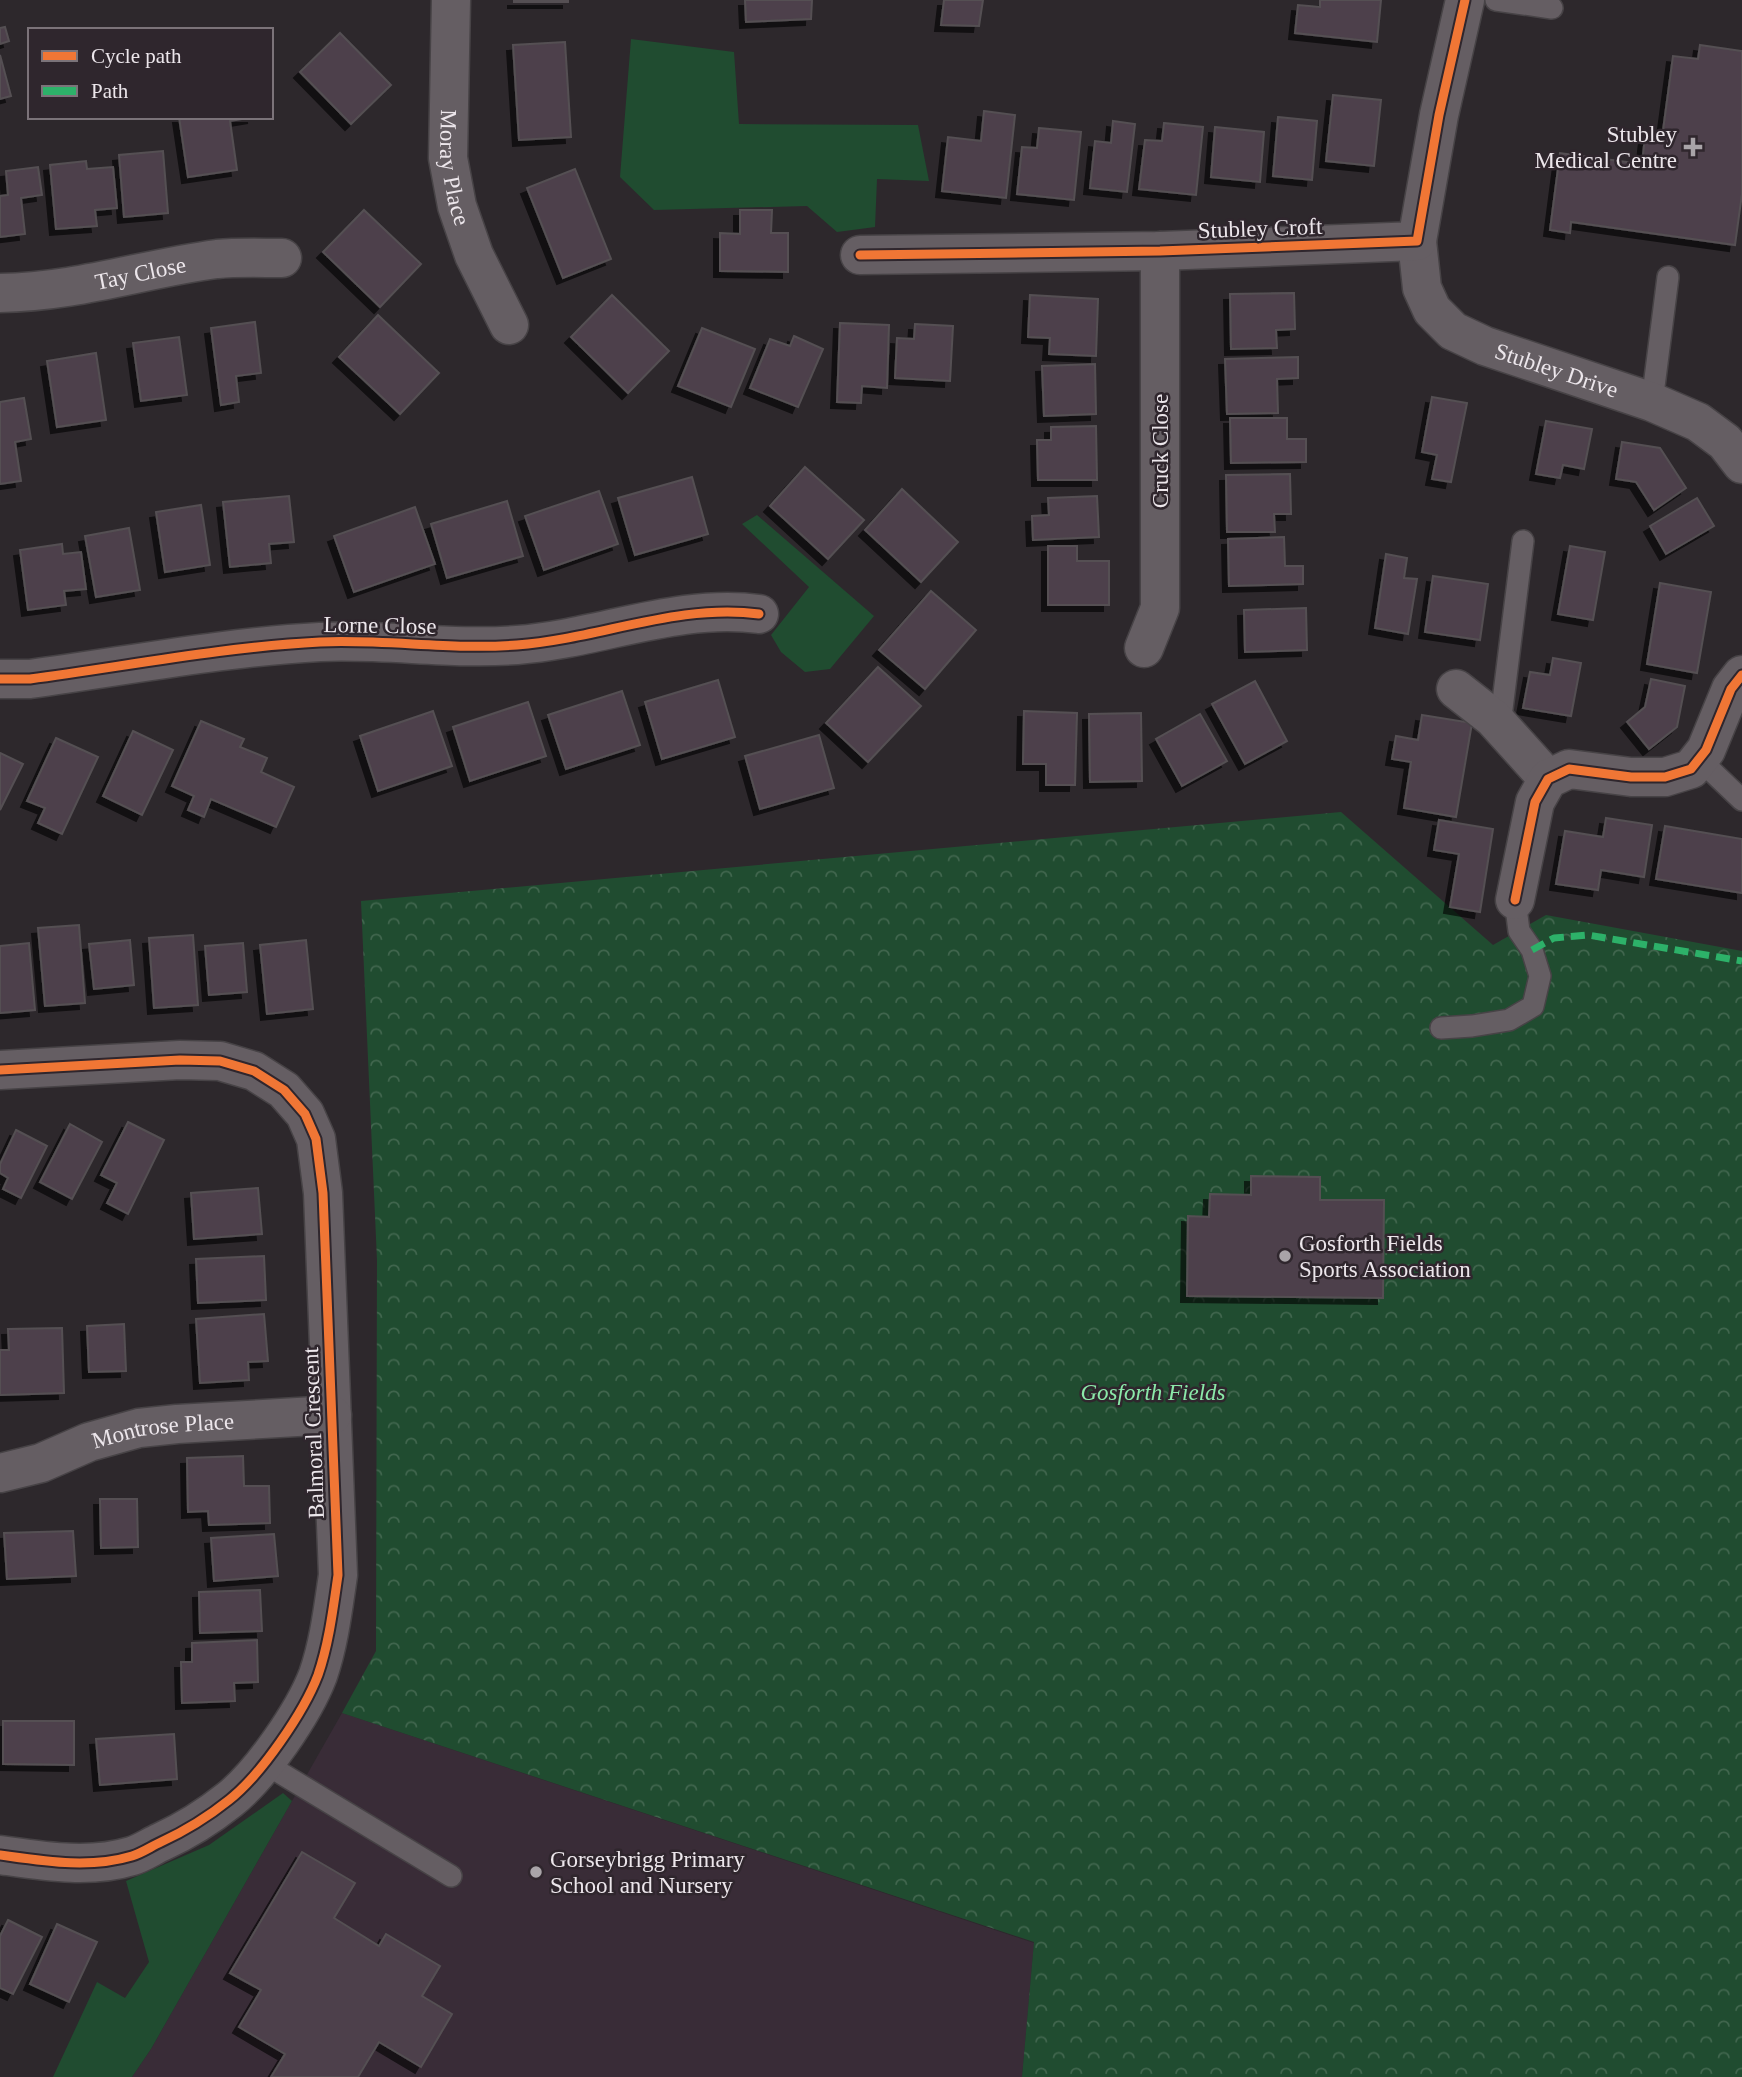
<svg xmlns="http://www.w3.org/2000/svg" width="1742" height="2077" font-family="'Times New Roman',serif">
  <style>
    .built { fill: #392c37 }
    .grass { fill: #204c30 }
    .forest { fill: url(#forest-crowns) }
    .building { fill: #4d414b; stroke: #545053; stroke-width: 2; filter: url(#shadow) }
    .lines { fill: none; stroke-linecap: round; stroke-linejoin: round }
    .lane-casing { stroke: #474346; stroke-width: 24 }
    .street-casing { stroke: #474346; stroke-width: 41 }
    .lane { stroke: #655e63; stroke-width: 21 }
    .street { stroke: #655e63; stroke-width: 38 }
    .quiet { stroke: #2db169; stroke-width: 7; stroke-dasharray: 14 7; stroke-linecap: butt }
    .cycleway-casing { stroke: #2f262d; stroke-width: 13 }
    .cycleway { stroke: #f07635; stroke-width: 9 }
    .poi-dot { fill: #a9a4a8; stroke: #2f262d; stroke-width: 2.5 }
    .labels { text-anchor: middle; stroke-width: 5; stroke-linejoin: round; paint-order: stroke }
    .poi-label { font-size: 23px; fill: #ece6eb; stroke: #2f262d; text-anchor: start }
    .street-label { font-size: 23px; fill: #ece6eb; stroke: #2f262d }
    .park-label { font-size: 23px; font-style: italic; fill: #8be9a9; stroke: #2f262d }
  </style>
  <defs>
    <pattern id="forest-crowns" width="20" height="18" patternUnits="userSpaceOnUse" patternTransform="scale(1.75)"><rect width="20" height="18" fill="#204c30"/><path d="M2 6a3 3 0 1 1 6 0M12 15a3 3 0 1 1 6 0" fill="none" stroke="#41664e"/></pattern>
    <filter id="shadow"><feDropShadow dx="-6" dy="6" stdDeviation="0" flood-color="#0009"/></filter>
  </defs>
  <rect width="100%" height="100%" fill="#2d282c"/>
  <path class="built" d="M342 1713 1034 1943 1022 2077H132L151 2049Z"/>
  <g class="grass">
    <path d="M631 39 734 52 739 124 918 125 929 181 877 179 875 227 837 232 807 206 654 210 620 177Z"/>
    <path d="M757 515 874 616 830 669 805 672 781 652 771 635 809 587 742 524Z"/>
    <path d="M283 1793 292 1801 151 2049 132 2077H53L97 1982 125 1998 149 1962 126 1881 209 1845Z"/>
  </g>
  <path class="forest" d="M1341 812 1493 945 1546 915 1742 951V2077H1022L1034 1942 342 1713 376 1651 377 1260 361 901Z"/>
  <g class="building">
    <rect x="514" y="0" width="54" height="2"/>
    <path d="M745 0H812L811 19 746 22Z"/>
    <path d="M944 0H983L979 26 941 25Z"/>
    <path d="M1320 0H1381L1377 42 1295 33 1298 5 1320 7Z"/>
    <path d="M5 27 9 41 0 44V28Z"/>
    <path d="M340 33 391 85 351 124 300 72Z"/>
    <path d="M565 42 571 137 519 140 513 45Z"/>
    <path d="M1700 45 1742 51V194L1735 245 1571 222 1570 233 1550 230 1560 153 1642 164 1645 136 1662 138 1673 56 1698 59Z"/>
    <path d="M0 55 11 96 0 99Z"/>
    <path d="M1333 95 1381 100 1374 166 1326 161Z"/>
    <path d="M984 111 1015 115 1006 198 942 191 948 137 981 141Z"/>
    <path d="M179 117H254L230 121 237 170 188 177Z"/>
    <path d="M1278 117 1317 121 1312 180 1273 176Z"/>
    <path d="M1113 121 1135 124 1127 192 1090 188 1095 141 1111 143Z"/>
    <path d="M1164 123 1203 127 1196 195 1139 189 1145 140 1162 141Z"/>
    <path d="M1215 127 1264 132 1260 182 1211 177Z"/>
    <path d="M1039 128 1081 132 1074 200 1017 194 1022 147 1037 148Z"/>
    <path d="M163 151 168 213 124 217 119 155Z"/>
    <path d="M86 161 87 169 113 167 117 208 95 210 97 226 56 229 50 165Z"/>
    <path d="M38 167 42 195 21 198 25 234 0 237V196L8 195 6 171Z"/>
    <path d="M575 169 611 259 563 278 527 188Z"/>
    <path d="M364 210 421 264 380 307 323 252Z"/>
    <path d="M740 210H772L771 233H788V272L720 271V233L740 234Z"/>
    <path d="M1294 293 1295 329 1276 330 1277 348 1231 349 1230 294Z"/>
    <path d="M612 295 669 351 628 393 571 337Z"/>
    <path d="M1030 295 1098 299 1096 356 1049 354 1050 338 1028 337Z"/>
    <path d="M378 315 439 373 400 414 339 357Z"/>
    <path d="M255 322 261 373 236 376 239 402 221 405 211 328Z"/>
    <path d="M840 323 889 325 887 388 862 386 861 403 837 402Z"/>
    <path d="M915 324 953 326 950 381 895 378 897 338 914 339Z"/>
    <path d="M702 328 755 349 731 407 678 386Z"/>
    <path d="M794 336 823 349 798 407 750 388 770 339 790 346Z"/>
    <path d="M179 337 187 395 141 401 133 343Z"/>
    <path d="M96 353 106 420 57 427 47 361Z"/>
    <path d="M1298 357V378L1277 379 1278 413 1227 414 1225 359Z"/>
    <path d="M1095 364 1096 414 1044 416 1042 366Z"/>
    <path d="M1432 397 1467 403 1451 482 1432 479 1437 455 1422 452Z"/>
    <path d="M24 398 31 439 15 442 21 481 0 484V402Z"/>
    <path d="M1230 418H1287V439H1306V462L1231 463Z"/>
    <path d="M1546 421 1592 429 1584 469 1563 465 1560 478 1536 474Z"/>
    <path d="M1096 426 1097 480H1038L1037 440H1051V427Z"/>
    <path d="M1622 442 1660 448 1686 488 1654 510 1636 482 1616 479Z"/>
    <path d="M805 467 864 520 828 559 770 506Z"/>
    <path d="M1290 474 1291 514H1274L1275 532H1227L1226 475Z"/>
    <path d="M692 477 708 534 635 555 618 498Z"/>
    <path d="M902 489 958 542 921 582 865 530Z"/>
    <path d="M599 491 618 544 544 570 525 516Z"/>
    <path d="M289 496 294 542 269 544 271 563 230 567 223 502Z"/>
    <path d="M1097 496 1099 537 1033 540 1032 516 1049 515 1048 498Z"/>
    <path d="M1697 498 1714 526 1666 554 1650 526Z"/>
    <path d="M507 501 523 556 447 578 431 524Z"/>
    <path d="M201 505 210 565 165 572 156 512Z"/>
    <path d="M415 507 435 564 354 592 334 536Z"/>
    <path d="M129 528 140 590 96 597 85 536Z"/>
    <path d="M1284 537 1285 566H1303V584L1229 586 1228 539Z"/>
    <path d="M62 544 63 554 81 552 86 589 64 591 66 605 28 610 20 550Z"/>
    <path d="M1048 546H1077V561H1109V605H1048Z"/>
    <path d="M1570 546 1605 552 1593 620 1558 614Z"/>
    <path d="M1386 554 1407 558 1404 578 1417 579 1408 634 1375 628Z"/>
    <path d="M1433 576 1488 584 1480 640 1425 632Z"/>
    <path d="M1660 583 1711 592 1697 673 1647 664Z"/>
    <path d="M931 591 976 630 925 689 879 650Z"/>
    <path d="M1306 608 1307 650 1245 652 1244 610Z"/>
    <path d="M1553 658 1581 663 1571 716 1523 708 1530 672 1550 675Z"/>
    <path d="M878 667 921 706 868 762 826 723Z"/>
    <path d="M1651 679 1685 686 1677 727 1649 749 1627 722 1645 707Z"/>
    <path d="M718 680 735 737 662 759 645 702Z"/>
    <path d="M1255 681 1287 741 1245 764 1212 704Z"/>
    <path d="M622 691 640 745 566 769 548 715Z"/>
    <path d="M528 702 546 756 470 781 453 727Z"/>
    <path d="M433 711 452 766 378 791 360 736Z"/>
    <path d="M1024 711 1077 713 1075 785H1046V764H1023Z"/>
    <path d="M1141 713 1142 781 1090 782 1089 714Z"/>
    <path d="M1200 714 1227 761 1182 786 1156 739Z"/>
    <path d="M1422 715 1472 723 1456 817 1404 808 1411 762 1392 759 1396 736 1418 740Z"/>
    <path d="M201 721 244 739 240 747 267 758 261 772 294 787 276 827 211 799 204 817 188 810 194 796 172 786Z"/>
    <path d="M133 731 173 750 142 815 103 796Z"/>
    <path d="M819 735 834 788 760 809 745 756Z"/>
    <path d="M56 738 98 757 62 834 38 823 45 808 27 801Z"/>
    <path d="M0 753 23 764 0 810Z"/>
    <path d="M1606 818 1652 825 1644 877 1601 870 1598 890 1556 884 1565 831 1603 837Z"/>
    <path d="M1439 820 1493 829 1480 912 1450 907 1459 854 1434 850Z"/>
    <path d="M1665 826 1742 839V893L1656 879Z"/>
    <path d="M79 925 85 1003 45 1006 38 928Z"/>
    <path d="M193 935 198 1005 154 1008 149 938Z"/>
    <path d="M130 940 134 985 94 989 89 944Z"/>
    <path d="M306 940 313 1009 267 1014 260 945Z"/>
    <path d="M29 943 35 1010 0 1013V946Z"/>
    <path d="M243 943 247 992 209 995 205 946Z"/>
    <path d="M128 1122 164 1140 128 1214 107 1203 117 1183 101 1175Z"/>
    <path d="M70 1124 102 1142 72 1199 40 1182Z"/>
    <path d="M16 1130 47 1146 21 1198 3 1189 8 1178 0 1173V1164Z"/>
    <path d="M1251 1176 1320 1177V1200H1384L1383 1298 1187 1296 1188 1216 1209 1217 1210 1194 1251 1195Z"/>
    <path d="M258 1188 262 1234 194 1239 191 1193Z"/>
    <path d="M264 1256 266 1300 198 1303 196 1259Z"/>
    <path d="M264 1314 268 1361 248 1362 249 1380 200 1383 196 1319Z"/>
    <path d="M124 1324 126 1371 89 1372 87 1326Z"/>
    <path d="M62 1328 64 1393 0 1395V1350H9L8 1329Z"/>
    <path d="M243 1456 244 1486H269L270 1523 209 1525 208 1511 188 1512 187 1458Z"/>
    <path d="M100 1499H137L138 1547 101 1548Z"/>
    <path d="M73 1531 76 1576 7 1579 4 1533Z"/>
    <path d="M274 1534 278 1576 214 1581 211 1538Z"/>
    <path d="M260 1590 262 1631 200 1633 199 1592Z"/>
    <path d="M257 1640 258 1682 234 1683 235 1701 182 1703 181 1662H192V1643Z"/>
    <path d="M3 1721H74V1765L3 1764Z"/>
    <path d="M174 1734 177 1779 100 1785 96 1739Z"/>
    <path d="M302 1852 355 1883 334 1918 379 1946 386 1934 440 1966 422 1996 452 2014 421 2067 379 2042 358 2077H271L285 2054 239 2027 261 1990 230 1973Z"/>
    <path d="M8 1920 42 1937 13 1994 0 1988V1936Z"/>
    <path d="M57 1924 97 1942 69 2002 30 1984Z"/>
  </g>
  <g class="lines">
    <g class="lane-casing">
      <g id="lane">
        <path d="M1496 0 1552 8"/>
        <path d="M1652 402 1668 277"/>
        <path d="M1500 725 1523 541"/>
        <path d="M1699 759 1742 800"/>
        <path d="M1441 1028 1472 1026 1509 1020 1533 1006 1540 976 1532 950 1519 931 1515 900"/>
        <path d="M264 1763 451 1876"/>
      </g>
    </g>
    <g class="street-casing">
      <g id="street">
        <path id="s1" d="M451 0 448 158 457 206 474 255 509 325"/>
        <path id="s2" d="M1417 241 1422 288 1432 310 1453 331 1485 346 1652 402 1698 422 1725 442 1742 464"/>
        <path d="M860 255 1160 251 1417 241 1439 115 1465 0"/>
        <path id="s3" d="M0 293C77 292 142 269 217 259 238 257 261 258 282 258"/>
        <path d="M1144 648 1160 608V251"/>
        <path d="M0 679H30C127 666 223 647 320 642 386 639 452 650 517 645 598 639 678 603 759 614"/>
        <path d="M1456 689 1493 718 1548 779"/>
        <path d="M1515 900 1535 802 1548 779 1569 769 1631 777H1665L1691 769 1706 750 1731 689 1742 675"/>
        <path d="M0 1070 180 1060 220 1061 254 1071 284 1090 305 1114 316 1139 323 1193 338 1575C333 1609 329 1643 318 1675 304 1712 261 1775 229 1800 209 1816 185 1831 161 1842 152 1846 142 1853 132 1856 89 1869 43 1861 0 1855"/>
        <path id="s4" d="M0 1473 41 1463 89 1442 139 1428 177 1424 332 1415"/>
      </g>
    </g>
    <use href="#lane" class="lane"/>
    <use href="#street" class="street"/>
    <path class="quiet" d="M1532 950 1554 938 1588 935 1742 961"/>
    <g class="cycleway-casing">
      <g id="cycleway">
        <path d="M860 255 1160 251 1417 241 1439 115 1465 0"/>
        <path d="M0 679H30C127 666 223 647 320 642 386 639 452 650 517 645 598 639 678 603 759 614"/>
        <path d="M1515 900 1535 802 1548 779 1569 769 1631 777H1665L1691 769 1706 750 1731 689 1742 675"/>
        <path d="M0 1070 180 1060 220 1061 254 1071 284 1090 305 1114 316 1139 323 1193 338 1575C333 1609 329 1643 318 1675 304 1712 261 1775 229 1800 209 1816 185 1831 161 1842 152 1846 142 1853 132 1856 89 1869 43 1861 0 1855"/>
      </g>
    </g>
    <use href="#cycleway" class="cycleway"/>
  </g>
  <g class="poi-dot">
    <path d="M1689.5 136.5h7v7h7v7h-7v7h-7v-7h-7v-7h7z"/>
    <circle cx="1285" cy="1256" r="7"/>
    <circle cx="536" cy="1872" r="7"/>
  </g>
  <g class="labels">
    <g class="poi-label">
      <text x="1677" y="142" text-anchor="end">Stubley<tspan x="1677" dy="26">Medical Centre</tspan></text>
      <text x="1299" y="1251">Gosforth Fields<tspan x="1299" dy="26">Sports Association</tspan></text>
      <text x="550" y="1867">Gorseybrigg Primary<tspan x="550" dy="26">School and Nursery</tspan></text>
    </g>
    <g class="street-label">
      <text dy="8" stroke="none"><textPath href="#s1" startOffset="168">Moray Place</textPath></text>
      <text transform="translate(1260 228) rotate(-2)" y="8">Stubley Croft</text>
      <text dy="8" stroke="none"><textPath href="#s3" startOffset="142">Tay Close</textPath></text>
      <text dy="8" stroke="none"><textPath href="#s2" startOffset="212">Stubley Drive</textPath></text>
      <text transform="translate(1160 451) rotate(-90)" y="8">Cruck Close</text>
      <text transform="translate(380 625) rotate(1)" y="8">Lorne Close</text>
      <text dy="8" stroke="none"><textPath href="#s4" startOffset="170">Montrose Place</textPath></text>
      <text transform="translate(313 1433) rotate(-92)" y="8">Balmoral Crescent</text>
    </g>
    <g class="park-label">
      <text x="1153" y="1400">Gosforth Fields</text>
    </g>
  </g>
  <rect x="28" y="28" width="245" height="91" fill="#2f262d" stroke="#7b7379" stroke-width="2"/>
  <rect x="42" y="51" width="35" height="10" fill="#f07635" stroke="#7b7379" stroke-width="2"/>
  <text x="91" y="63" font-size="21" fill="#ece6eb">Cycle path</text>
  <rect x="42" y="86" width="35" height="10" fill="#2db169" stroke="#7b7379" stroke-width="2"/>
  <text x="91" y="98" font-size="21" fill="#ece6eb">Path</text>
</svg>
